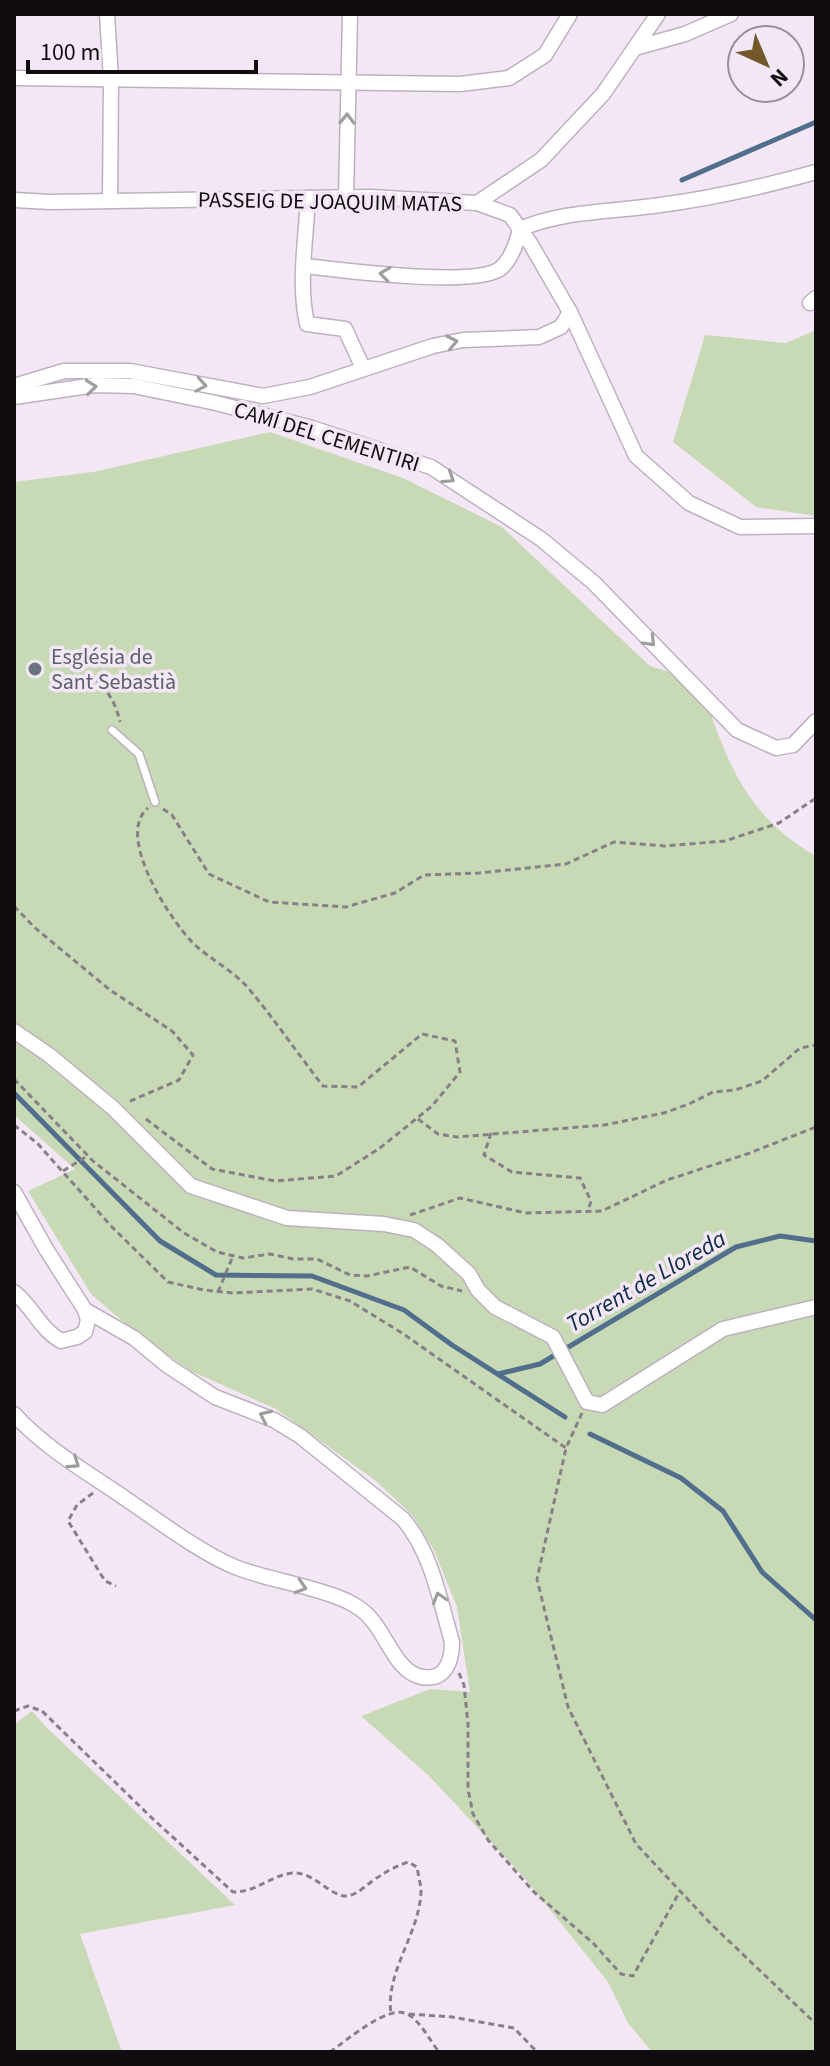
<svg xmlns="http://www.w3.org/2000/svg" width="830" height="2066" font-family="'Source Sans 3',sans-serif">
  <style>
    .green { fill: #c7dab5 }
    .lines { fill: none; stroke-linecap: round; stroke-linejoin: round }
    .stream { stroke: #526e8d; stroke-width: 5 }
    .service-casing { stroke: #bdb1bf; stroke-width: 10 }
    .minor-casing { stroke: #bdb1bf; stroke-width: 17 }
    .path { stroke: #888089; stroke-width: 3; stroke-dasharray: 6 4; stroke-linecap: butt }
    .service { stroke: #fff; stroke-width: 7 }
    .minor { stroke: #fff; stroke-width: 14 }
    .oneway { stroke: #9f9e9f }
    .worship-dot { fill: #6b7280; stroke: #f3e7f5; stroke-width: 3 }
    .labels { text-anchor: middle; stroke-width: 7; stroke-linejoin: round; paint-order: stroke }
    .street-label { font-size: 22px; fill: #100c10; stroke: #f3e7f5 }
    .worship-label { font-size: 22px; fill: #5b616d; stroke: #f3e7f5; text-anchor: start }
    .water-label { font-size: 24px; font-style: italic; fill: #0d2c49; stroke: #f3e7f5 }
  </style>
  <rect width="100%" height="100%" fill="#f3e7f5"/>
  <g class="green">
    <path d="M816 330V516L756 507 673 442 705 335 786 343Z"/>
    <path d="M270 432 403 478 502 527 650 666 700 682C725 757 743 814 816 856V2052H652L628 2023 608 1982 523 1876 429 1776 361 1716 430 1689 470 1692 457 1607 434 1550 413 1516 376 1481 276 1409 191 1371 136 1333 91 1294 28 1191 75 1169 14 1115V482L93 472Z"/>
    <path d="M32 1711 47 1728 235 1905 80 1934 122 2052H14V1725Z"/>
  </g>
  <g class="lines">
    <g class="stream">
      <path d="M682 180 816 122"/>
      <path d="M14 1093 160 1241 216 1275 312 1276 404 1310 452 1345 565 1417"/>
      <path d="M498 1374 540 1364 736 1247 780 1236 816 1241"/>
      <path d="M590 1434 681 1478 723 1511 762 1572 816 1620"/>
    </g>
    <g class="service-casing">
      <path id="service" d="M112 730 139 754 155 802"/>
    </g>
    <g class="minor-casing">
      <g id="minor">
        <path d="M107 14 111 80 110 201"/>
        <path d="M635 48 685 34 731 14"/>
        <path d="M14 78 460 84 509 78 545 55 570 14"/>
        <path d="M346 197 350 14"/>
        <path d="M308 198C306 239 298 283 307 324L345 329 363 368"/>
        <path d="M14 200 51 202 370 197 477 203 541 160 603 94 658 14"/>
        <path d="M477 203 510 215 530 243 570 312 636 456 689 503 740 527 816 526"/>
        <path d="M305 266C339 270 478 288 501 268 512 258 517 242 520 229 562 211 609 212 653 206 709 199 762 187 816 172"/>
        <path d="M810 303 816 298"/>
        <path d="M14 386 64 371H130L263 396 310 387 433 346 463 340 539 337 561 327 570 312"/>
        <path d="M14 397 95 385 134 386 216 403 312 428 431 467 541 539 594 583 737 730 776 748 793 745 816 721"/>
        <path d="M14 1031 49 1055 113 1108 191 1186 287 1218 384 1224 414 1230 437 1245 469 1274 478 1290 495 1307 553 1337 587 1402 602 1405 723 1329 816 1307"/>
        <path d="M14 1192 46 1249 85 1310 88 1320 85 1332 77 1337 61 1341C40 1329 33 1307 14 1292"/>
        <path d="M14 1414C46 1449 87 1472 126 1499 157 1520 201 1553 235 1567 271 1581 312 1585 347 1601 355 1605 366 1612 371 1619 387 1636 397 1673 422 1677 445 1681 452 1662 452 1642 440 1601 432 1553 403 1519L300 1436 274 1420 215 1397 168 1366 134 1338 85 1310"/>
      </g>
    </g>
    <g class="path">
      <path d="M59 660C90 669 113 689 120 722"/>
      <path d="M163 809 172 815 209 874 269 902 346 907 395 893 424 875 479 873 566 864 614 842 665 846 725 841 779 823 816 798"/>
      <path d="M14 906 34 927 110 990 172 1031 193 1055 179 1080 128 1102"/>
      <path d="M14 1079 93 1161 184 1233 217 1252 243 1258 270 1254 293 1259H317L350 1275 367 1276 410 1267 441 1286 462 1291"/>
      <path d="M146 1119 212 1169 275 1181 336 1176 380 1148 432 1106 460 1072 455 1041 422 1034 358 1087 323 1086C298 1054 275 1020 249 989 233 970 209 959 192 942 169 918 115 835 148 808"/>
      <path d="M418 1119 438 1134 457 1137 604 1125 664 1113 689 1104 713 1092 735 1090 762 1081 800 1048 816 1045"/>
      <path d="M14 1125 37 1143 112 1227 168 1282 204 1290 233 1293 312 1289 350 1301 402 1333 566 1448"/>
      <path d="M491 1133 484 1155 512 1172 580 1178 591 1201 588 1211"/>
      <path d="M63 1171 87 1156"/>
      <path d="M410 1215 460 1198 526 1213 602 1211 667 1180 747 1154 816 1127"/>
      <path d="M218 1292 233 1256"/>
      <path d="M582 1413 566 1448 537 1579 568 1707 636 1844 711 1924 816 2024"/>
      <path d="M93 1493 77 1505 68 1521 105 1581 116 1586"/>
      <path d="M459 1673 464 1685 468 1724V1789L473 1814 488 1840 534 1892 593 1943 621 1974 633 1976 680 1891"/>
      <path d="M14 1711 28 1706 42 1711 154 1820 233 1892C257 1892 269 1876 292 1873 314 1871 331 1898 348 1896 359 1894 370 1881 380 1876 388 1870 398 1866 408 1862L417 1867C418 1875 421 1884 421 1892 419 1935 385 1972 391 2014"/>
      <path d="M409 2014 452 2017 514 2028 537 2052"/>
      <path d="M330 2052C346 2041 388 2004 407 2014 420 2020 430 2041 439 2052"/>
    </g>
    <use href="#service" class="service"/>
    <use href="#minor" class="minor"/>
  </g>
  <defs><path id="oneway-chevron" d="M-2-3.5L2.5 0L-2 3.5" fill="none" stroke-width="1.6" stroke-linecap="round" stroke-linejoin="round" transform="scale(2)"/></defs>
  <g class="oneway">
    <use href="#oneway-chevron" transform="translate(347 119) rotate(-89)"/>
    <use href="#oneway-chevron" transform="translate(385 274) rotate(-172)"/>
    <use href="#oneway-chevron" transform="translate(452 342) rotate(-12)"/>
    <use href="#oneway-chevron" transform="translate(201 385) rotate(10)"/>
    <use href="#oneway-chevron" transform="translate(91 387) rotate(-6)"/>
    <use href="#oneway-chevron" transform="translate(449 478) rotate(33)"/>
    <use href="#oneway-chevron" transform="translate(650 641) rotate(46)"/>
    <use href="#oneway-chevron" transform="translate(265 1416) rotate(-155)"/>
    <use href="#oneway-chevron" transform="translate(74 1463) rotate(34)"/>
    <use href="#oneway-chevron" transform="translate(301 1587) rotate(17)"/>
    <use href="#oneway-chevron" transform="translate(439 1598) rotate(-107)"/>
  </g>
  <circle class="worship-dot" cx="35" cy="669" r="8"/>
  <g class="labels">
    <g class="street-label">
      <text transform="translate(330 201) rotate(1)" y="8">PASSEIG DE JOAQUIM MATAS</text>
      <text transform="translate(327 436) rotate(17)" y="8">CAMÍ DEL CEMENTIRI</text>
    </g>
    <g class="worship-label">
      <text x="51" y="664">Església de<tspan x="51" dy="25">Sant Sebastià</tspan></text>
    </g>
    <g class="water-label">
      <text transform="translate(646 1281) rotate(-30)" y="8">Torrent de Lloreda</text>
    </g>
  </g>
  <rect width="830" height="2066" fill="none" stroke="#100c10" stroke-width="32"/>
  <g transform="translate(766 64) rotate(136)"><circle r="38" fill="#f3e7f5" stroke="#988f99" stroke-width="2"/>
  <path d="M0-6L14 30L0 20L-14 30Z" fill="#73582a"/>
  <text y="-12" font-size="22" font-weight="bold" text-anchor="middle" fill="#100c10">N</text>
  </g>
  <path d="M28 60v12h228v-12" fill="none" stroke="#100c10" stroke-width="4"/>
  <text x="40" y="60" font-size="24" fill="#100c10" stroke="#f3e7f5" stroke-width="6" paint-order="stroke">100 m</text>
</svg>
